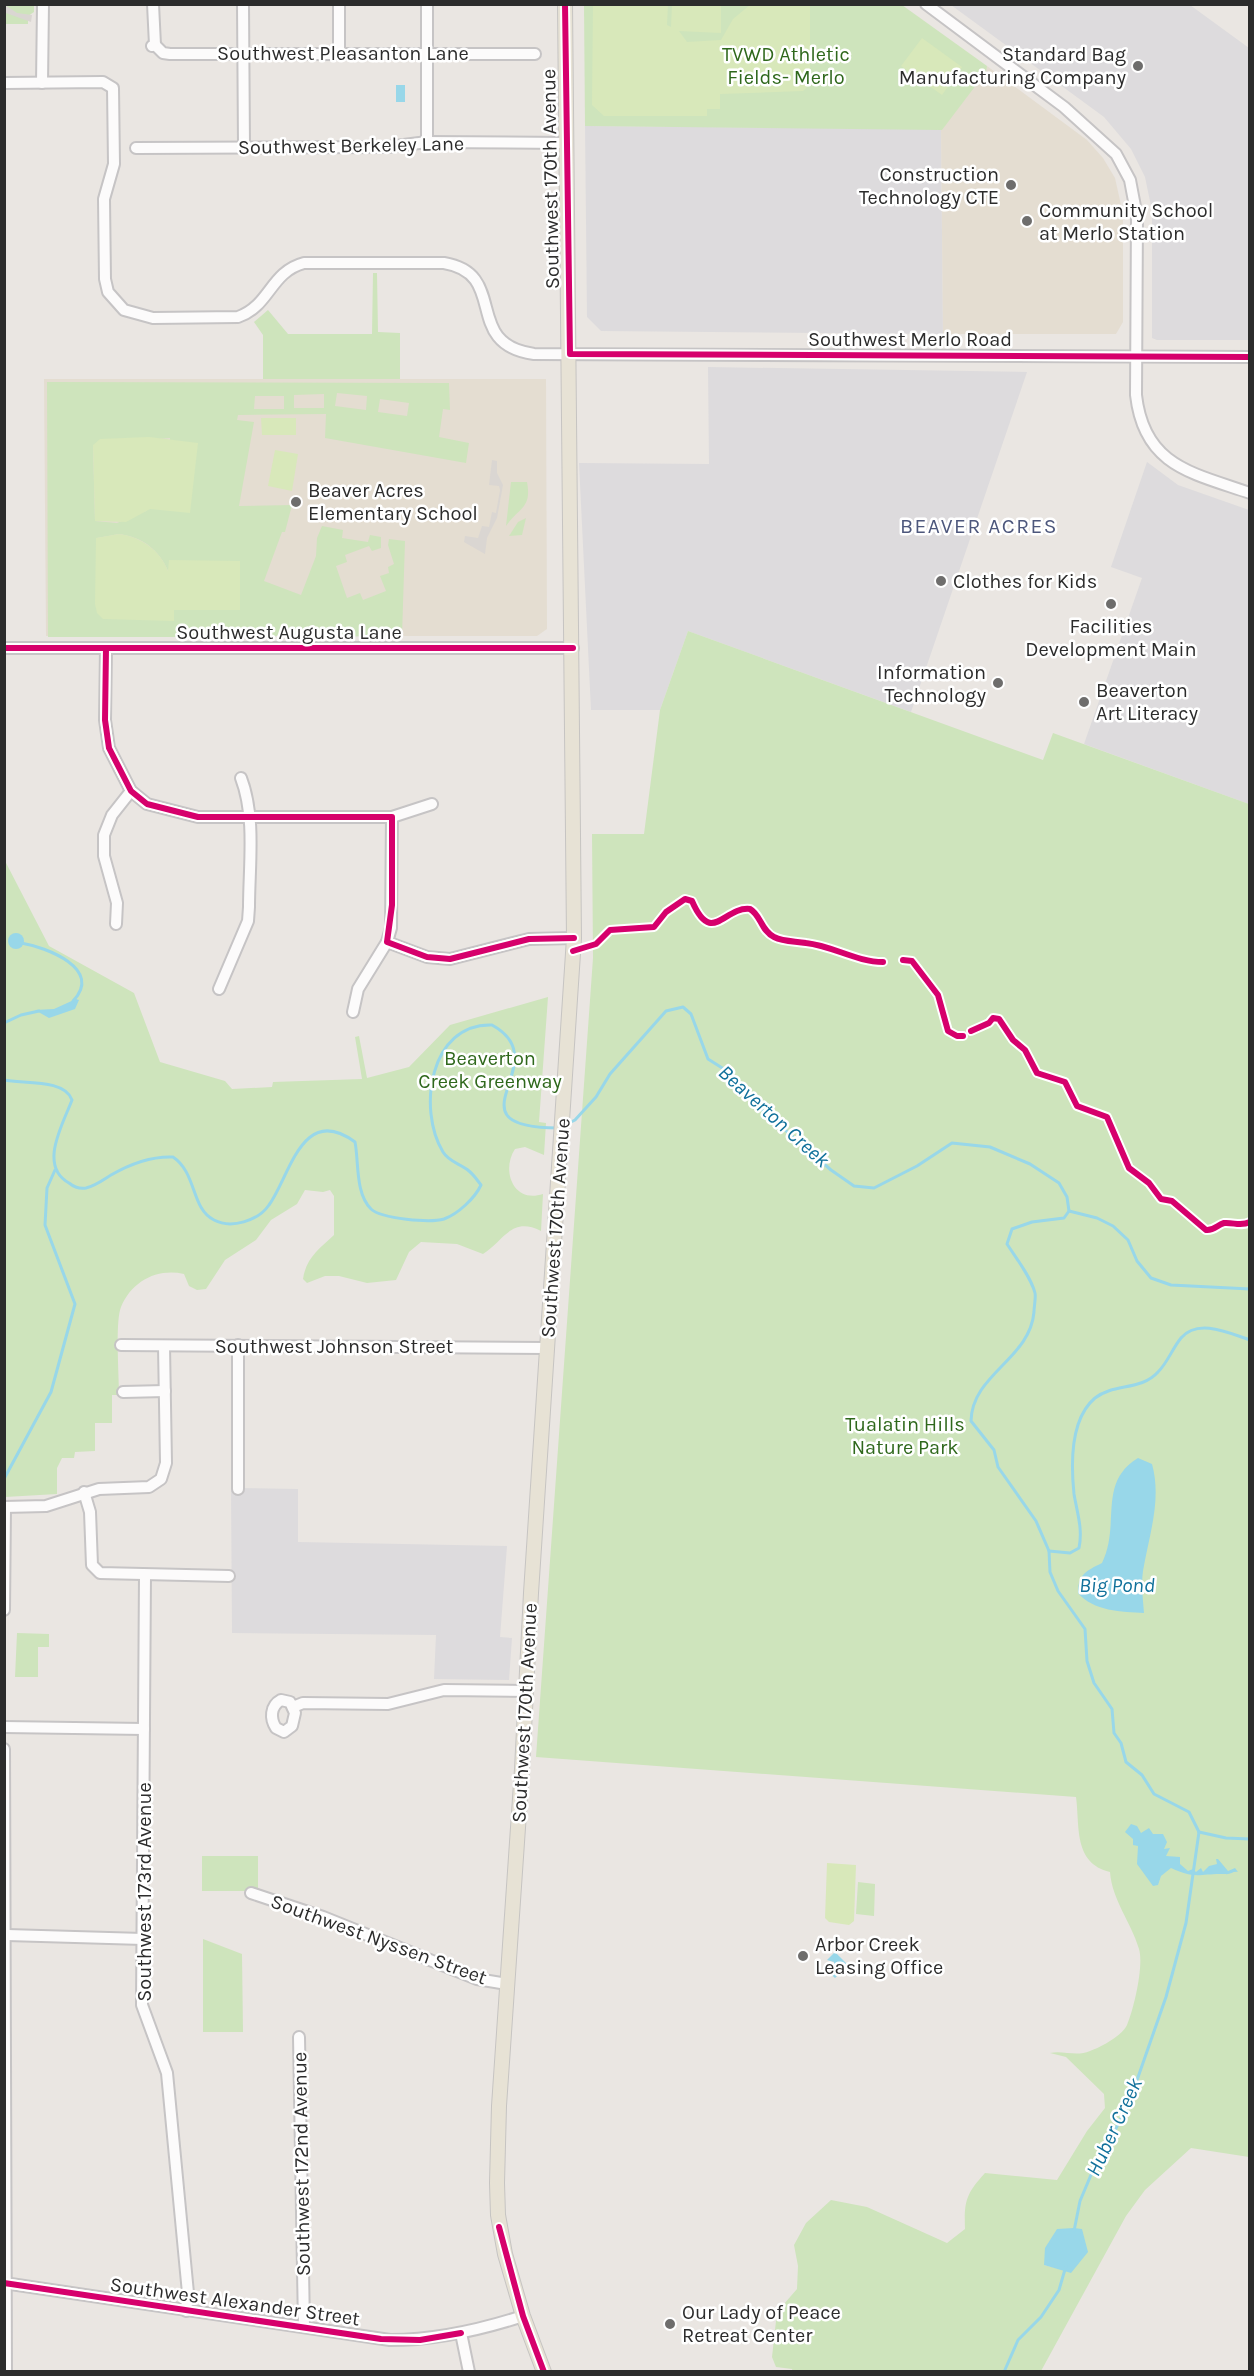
<svg xmlns="http://www.w3.org/2000/svg" width="1254" height="2376" font-family="Karla,sans-serif">
  <style>
    .industrial { fill: #dddbdd }
    .education { fill: #e4ddd1 }
    .green { fill: #cee4bc; fill-rule: evenodd }
    .pitch { fill: #d8e8ba }
    .plaza { fill: #dad6d2 }
    .water { fill: #98d7e9 }
    .lines { fill: none; stroke-linecap: round; stroke-linejoin: round }
    .stream { stroke: #98d7e9; stroke-width: 3 }
    .minor-casing { stroke: #c6c4c5; stroke-width: 14 }
    .major-casing { stroke: #c6c4c2; stroke-width: 16 }
    .minor { stroke: #fcfbfb; stroke-width: 10 }
    .major { stroke: #e7e2d5; stroke-width: 14 }
    .tram { stroke: #dededf; stroke-width: 1.5 }
    .cycleway-casing { stroke: #fff; stroke-width: 10 }
    .cycleway { stroke: #d6006c; stroke-width: 6 }
    .poi-dot { fill: #6e6d6c; stroke: #fff; stroke-width: 2 }
    .labels { text-anchor: middle; stroke-width: 5; stroke-linejoin: round; paint-order: stroke }
    .street-label { font-size: 20px; fill: #2c2c2c; stroke: #fff }
    .park-label { font-size: 20px; fill: #2f681c; stroke: #fff }
    .poi-label { font-size: 20px; fill: #2c2c2c; stroke: #fff; text-anchor: start }
    .neighbourhood-label { font-size: 21px; letter-spacing: 1.5px; fill: #4d577c; stroke: #fff }
    .water-label { font-size: 21px; font-style: italic; fill: #11719b; stroke: #fff }
  </style>
  <rect width="100%" height="100%" fill="#eae6e2"/>
  <g class="industrial">
    <path d="M951 5H1190L1249 48V340H1157L1152 338V211L1145 177 1131 149 1104 117Z"/>
    <path d="M585 126 941 129 943 334 601 331 587 317Z"/>
    <path d="M708 367 1027 372 911 712 688 631 660 710H591L579 463 709 464Z"/>
    <path d="M1147 462 1178 485 1249 510V804L1084 744 1142 578 1111 567Z"/>
    <path d="M231 1488 298 1489V1542L507 1546 500 1637 512 1638 509 1680 434 1679 436 1635 232 1633Z"/>
  </g>
  <g class="education">
    <path d="M987 66 1087 140 1103 158 1115 178 1123 214V322L1116 334H943L941 129Z"/>
    <path d="M44 379H546L547 629 537 636H46Z"/>
  </g>
  <g class="green">
    <path d="M4 5H34V12L28 16V24H5Z"/>
    <path d="M584 5H902L987 66 986 72 942 130 585 126Z"/>
    <path d="M373 273H377L378 332 400 333V379H263V335L254 322 268 310 288 334H372Z"/>
    <path d="M47 382 449 383 450 410 443 409 439 437 469 443 466 463 325 438 326 414 238 415 237 420 254 422 239 506 292 505 285 532H282L264 581 301 595 316 556 317 538 322 526 343 530 342 538 368 542 370 535 381 537V548L372 551 369 546 345 555 347 562 336 566 347 598 360 593 363 600 386 591 380 576 389 573 388 567 394 564 388 545 389 539 405 541 402 636 297 637 283 633 274 637H48ZM337 393 367 396 366 410 335 406ZM324 394V408H294V395ZM255 396H284V409H254ZM380 399 409 403 407 416 378 412ZM170 438V449L146 511 117 523 95 521 93 445ZM119 534C144 537 162 552 170 576L97 613V538Z"/>
    <path d="M511 482H527C532 509 519 507 506 526Z"/>
    <path d="M526 518 522 535 509 536 518 522Z"/>
    <path d="M688 631 1043 760 1053 733 1249 804V2157L1191 2148 1145 2190 1126 2216 1041 2371 793 2372 792 2369 776 2367 772 2357 777 2312 797 2289 798 2266 794 2245 806 2223 831 2200 867 2207 947 2243 965 2229C964 2201 966 2194 985 2173L1057 2180 1087 2131 1105 2108 1104 2094 1066 2057 1050 2053C1063 2050 1076 2057 1090 2051 1101 2047 1122 2036 1127 2025 1134 2009 1144 1965 1139 1949 1131 1922 1112 1900 1110 1872 1073 1863 1080 1826 1076 1797L536 1757 593 958 592 834H644L660 710ZM1074 2228 1072 2272 1044 2265Z"/>
    <path d="M4 859 49 946 134 993 160 1062 225 1081 232 1089 272 1087 273 1082 362 1079 355 1037 359 1036 367 1078 409 1067 450 1025 548 997 539 1122 546 1123 544 1155 525 1147 515 1149C501 1170 513 1204 543 1194L541 1231C511 1216 504 1241 483 1254L457 1244 421 1242 409 1252 396 1280 367 1283 339 1276H325L307 1283 303 1279C306 1258 319 1249 334 1235V1196L330 1190 323 1192 305 1190 297 1204 271 1220 256 1240 225 1260 206 1289 197 1290 189 1286 184 1274C157 1268 132 1281 121 1307 115 1322 119 1376 119 1395H112V1423H95V1451L75 1452 74 1458H62L57 1468V1494L5 1497Z"/>
    <path d="M17 1633 49 1634V1647H38V1677H15Z"/>
    <rect x="202" y="1856" width="56" height="35"/>
    <path d="M858 1882 875 1884 874 1916 856 1914Z"/>
    <path d="M203 1939 242 1954 243 2032H203Z"/>
  </g>
  <g class="pitch">
    <path d="M593 5H668L667 25 671 27 672 5H721V33L679 31 687 42 721 40 733 19 750 5H810V84L803 91 720 94V109H707V116H604L592 105Z"/>
    <path d="M922 38 962 67 942 95 901 66Z"/>
    <path d="M261 418H296V435H262Z"/>
    <path d="M149 437 198 443 190 513 150 509 126 522 95 521 93 445 100 439Z"/>
    <path d="M275 450 298 454 292 491 268 486Z"/>
    <path d="M119 534C141 537 160 550 168 571L169 560 240 561V610H174V621L103 619 97 613 95 604 96 538Z"/>
    <path d="M827 1863 856 1865 854 1921 849 1925 829 1922 825 1918Z"/>
  </g>
  <g class="plaza">
    <path d="M5 5 17 13 32 15 31 22 6 13Z"/>
    <path d="M492 460 497 461V473L503 485 497 518 487 538 485 554 464 542 465 536 478 538 482 526 489 527 492 512 496 513 500 490 499 486 489 485Z"/>
  </g>
  <g class="water">
    <rect x="396" y="85" width="9" height="17"/>
    <circle cx="16" cy="941" r="8"/>
    <path d="M76 999 79 1000 75 1009 49 1018 35 1010 54 1009Z"/>
    <path d="M1138 1458 1152 1464C1162 1500 1149 1535 1143 1571 1141 1584 1143 1600 1144 1613 1122 1612 1093 1611 1078 1593 1078 1574 1086 1571 1102 1563 1121 1524 1097 1483 1138 1458Z"/>
    <path d="M1131 1824 1137 1826 1141 1833 1149 1828 1153 1834H1163L1167 1842 1164 1849 1170 1848 1166 1856 1180 1857V1864L1188 1871 1193 1869 1196 1872 1201 1868 1203 1872 1209 1866 1217 1864 1216 1859H1218L1228 1871 1235 1868 1238 1872C1233 1871 1230 1875 1225 1874 1200 1873 1197 1880 1171 1868L1161 1876 1158 1885 1153 1886 1137 1864 1138 1846 1133 1845V1839L1125 1832Z"/>
    <path d="M835 1952 848 1965 835 1978 826 1970 834 1966V1962L827 1960Z"/>
    <path d="M1074 2228 1082 2229 1088 2252 1071 2273 1044 2265 1045 2248 1057 2229Z"/>
  </g>
  <g class="lines">
    <g class="stream">
      <path d="M21 943C46 947 104 969 73 1001"/>
      <path d="M4 1023 21 1015 39 1011"/>
      <path d="M4 1080C24 1084 65 1079 72 1100 63 1124 38 1166 69 1183 74 1187 80 1189 86 1188 95 1186 103 1180 111 1175 130 1164 150 1156 173 1157 197 1173 191 1209 214 1220 231 1229 258 1221 269 1205 290 1176 302 1103 355 1142 359 1162 355 1193 371 1209 382 1219 430 1223 444 1219 458 1214 475 1198 481 1185 477 1180 474 1175 469 1171 461 1164 449 1162 443 1152 417 1109 430 1023 492 1025 560 1062 442 1127 558 1128"/>
      <path d="M567 1124 575 1120 596 1097 610 1074 666 1011 683 1007 691 1014 708 1059 727 1071 744 1094 761 1109 831 1170 854 1186 874 1188 917 1166 952 1143 990 1147 1030 1164 1059 1183 1067 1197 1069 1211 1064 1218 1032 1222 1012 1229 1007 1244C1016 1258 1031 1277 1035 1293 1036 1298 1034 1306 1034 1312 1030 1359 972 1374 971 1421L994 1450 998 1467 1036 1521 1049 1551 1050 1572 1058 1591 1085 1629 1087 1661 1094 1683 1112 1709 1114 1733 1121 1743 1126 1762 1142 1775 1154 1794 1189 1812 1199 1832"/>
      <path d="M1069 1211 1097 1218 1113 1226 1128 1240 1137 1261 1151 1278 1171 1285 1250 1289"/>
      <path d="M4 1479 51 1392 75 1304 45 1225 47 1188 55 1170"/>
      <path d="M1049 1551 1070 1553 1079 1548C1083 1529 1077 1512 1074 1494 1071 1465 1070 1419 1095 1398 1114 1383 1141 1391 1158 1372 1168 1362 1172 1349 1181 1338 1198 1318 1229 1333 1250 1340"/>
      <path d="M1199 1832 1226 1838 1250 1839"/>
      <path d="M1074 2231 1080 2201 1104 2144 1114 2132 1129 2103 1166 1997 1186 1923 1199 1832"/>
      <path d="M1004 2372 1018 2340 1041 2317 1059 2290 1066 2266"/>
    </g>
    <g class="minor-casing">
      <g id="minor">
        <path d="M243 4 244 147"/>
        <path d="M926 4 1064 107 1116 154 1130 180 1137 217 1136 395C1144 466 1192 473 1250 493"/>
        <path d="M155 45 163 53 170 54H535"/>
        <path d="M152 46 155 45 153 4"/>
        <path d="M339 54V4"/>
        <path d="M4 83 103 82 113 88 114 164 104 199 105 279 108 292 124 310 153 318 238 317C270 306 270 272 304 263H444C510 274 461 344 534 354L1250 357"/>
        <path d="M42 83 43 4"/>
        <path d="M427 142V4"/>
        <path d="M136 148 388 147 427 142 566 143"/>
        <path d="M4 648H573"/>
        <path d="M106 648 105 720 109 748 131 791 147 804 198 817H392L432 804"/>
        <path d="M116 924 117 903 104 856V835L112 815 131 791"/>
        <path d="M387 942 427 957 450 959 529 939 574 938"/>
        <path d="M219 989 248 921 249 907C249 866 256 817 241 778"/>
        <path d="M353 1012 358 989 387 942 391 928 392 817"/>
        <path d="M121 1345 547 1348"/>
        <path d="M123 1392 165 1391"/>
        <path d="M238 1489V1345"/>
        <path d="M84 1492 90 1512 92 1565 100 1573 229 1576"/>
        <path d="M4 1507 46 1506 99 1489 149 1487 161 1479 166 1463 164 1346"/>
        <path d="M145 1575 142 2005 167 2073 188 2293 186 2311"/>
        <path d="M4 1610 5 1507"/>
        <path d="M281 1700 290 1702 295 1713 292 1726 284 1732 276 1728C270 1719 270 1706 281 1700Z"/>
        <path d="M293 1707 303 1703 388 1704 444 1690 526 1691"/>
        <path d="M4 1727 144 1729"/>
        <path d="M4 1749 6 2372"/>
        <path d="M251 1893 323 1917 477 1979 507 1984"/>
        <path d="M7 1935 143 1939"/>
        <path d="M299 2037 304 2327"/>
        <path d="M4 2283 390 2340C436 2340 480 2330 523 2316"/>
        <path d="M461 2333 469 2372"/>
      </g>
    </g>
    <g class="major-casing">
      <path id="major" d="M544 2372 523 2316 505 2254 498 2215 497 2183 499 2106 522 1769 531 1593 574 938 565 4"/>
    </g>
    <use href="#minor" class="minor"/>
    <use href="#major" class="major"/>
    <path class="tram" d="M1246 4 1250 7"/>
    <g class="cycleway-casing">
      <g id="cycleway">
        <path d="M565 4 570 354 1250 357"/>
        <path d="M4 648H573"/>
        <path d="M106 648 105 720 109 748 131 791 147 804 198 817H392V905L387 942 427 957 450 959 529 939 574 938"/>
        <path d="M573 951 596 944 610 930 654 927 666 912 685 899 692 901C712 947 724 906 750 909 761 915 761 931 774 937 784 942 795 941 806 943 833 946 857 962 883 962"/>
        <path d="M903 960 912 961 938 995 948 1031 957 1036H963"/>
        <path d="M971 1031 989 1023 993 1018 999 1019 1013 1040 1025 1050 1037 1073 1065 1082 1077 1106 1107 1117 1129 1168 1149 1183 1161 1199 1172 1201 1206 1230C1214 1231 1217 1225 1224 1223 1234 1222 1240 1227 1250 1222"/>
        <path d="M499 2227 523 2316 544 2372"/>
        <path d="M4 2283 381 2339 420 2340 461 2333"/>
      </g>
    </g>
    <use href="#cycleway" class="cycleway"/>
  </g>
  <g class="poi-dot">
    <circle cx="1138" cy="66" r="6"/>
    <circle cx="1011" cy="185" r="6"/>
    <circle cx="1027" cy="221" r="6"/>
    <circle cx="296" cy="502" r="6"/>
    <circle cx="941" cy="581" r="6"/>
    <circle cx="1111" cy="604" r="6"/>
    <circle cx="998" cy="683" r="6"/>
    <circle cx="1084" cy="702" r="6"/>
    <circle cx="803" cy="1956" r="6"/>
    <circle cx="670" cy="2324" r="6"/>
  </g>
  <g class="labels">
    <g class="street-label">
      <text x="343" y="60">Southwest Pleasanton Lane</text>
      <text transform="translate(351 145) rotate(-1)" y="7">Southwest Berkeley Lane</text>
      <text transform="translate(550 179) rotate(-91)" y="7">Southwest 170th Avenue</text>
      <text x="910" y="346">Southwest Merlo Road</text>
      <text x="289" y="639">Southwest Augusta Lane</text>
      <text transform="translate(555 1228) rotate(-86)" y="7">Southwest 170th Avenue</text>
      <text x="334" y="1353">Southwest Johnson Street</text>
      <text transform="translate(524 1713) rotate(-87)" y="7">Southwest 170th Avenue</text>
      <text transform="translate(144 1892) rotate(-90)" y="7">Southwest 173rd Avenue</text>
      <text transform="translate(379 1939) rotate(20)" y="7">Southwest Nyssen Street</text>
      <text transform="translate(301 2164) rotate(-91)" y="7">Southwest 172nd Avenue</text>
      <text transform="translate(235 2301) rotate(8)" y="7">Southwest Alexander Street</text>
    </g>
    <g class="park-label">
      <text x="786" y="61">TVWD Athletic<tspan x="786" dy="23">Fields- Merlo</tspan></text>
      <text x="490" y="1065">Beaverton<tspan x="490" dy="23">Creek Greenway</tspan></text>
      <text x="905" y="1431">Tualatin Hills<tspan x="905" dy="23">Nature Park</tspan></text>
    </g>
    <g class="poi-label">
      <text x="1126" y="61" text-anchor="end">Standard Bag<tspan x="1126" dy="23">Manufacturing Company</tspan></text>
      <text x="999" y="181" text-anchor="end">Construction<tspan x="999" dy="23">Technology CTE</tspan></text>
      <text x="1039" y="217">Community School<tspan x="1039" dy="23">at Merlo Station</tspan></text>
      <text x="308" y="497">Beaver Acres<tspan x="308" dy="23">Elementary School</tspan></text>
      <text x="953" y="588">Clothes for Kids</text>
      <text x="1111" y="633" text-anchor="middle">Facilities<tspan x="1111" dy="23">Development Main</tspan></text>
      <text x="986" y="679" text-anchor="end">Information<tspan x="986" dy="23">Technology</tspan></text>
      <text x="1096" y="697">Beaverton<tspan x="1096" dy="23">Art Literacy</tspan></text>
      <text x="815" y="1951">Arbor Creek<tspan x="815" dy="23">Leasing Office</tspan></text>
      <text x="682" y="2319">Our Lady of Peace<tspan x="682" dy="23">Retreat Center</tspan></text>
    </g>
    <g class="neighbourhood-label">
      <text x="979" y="533">BEAVER ACRES</text>
    </g>
    <g class="water-label">
      <text transform="translate(774 1116) rotate(42)" y="7">Beaverton Creek</text>
      <text x="1117" y="1592">Big Pond</text>
      <text transform="translate(1114 2127) rotate(-65)" y="7">Huber Creek</text>
    </g>
  </g>
  <rect width="1254" height="2376" fill="none" stroke="#2c2c2c" stroke-width="12"/>
</svg>
